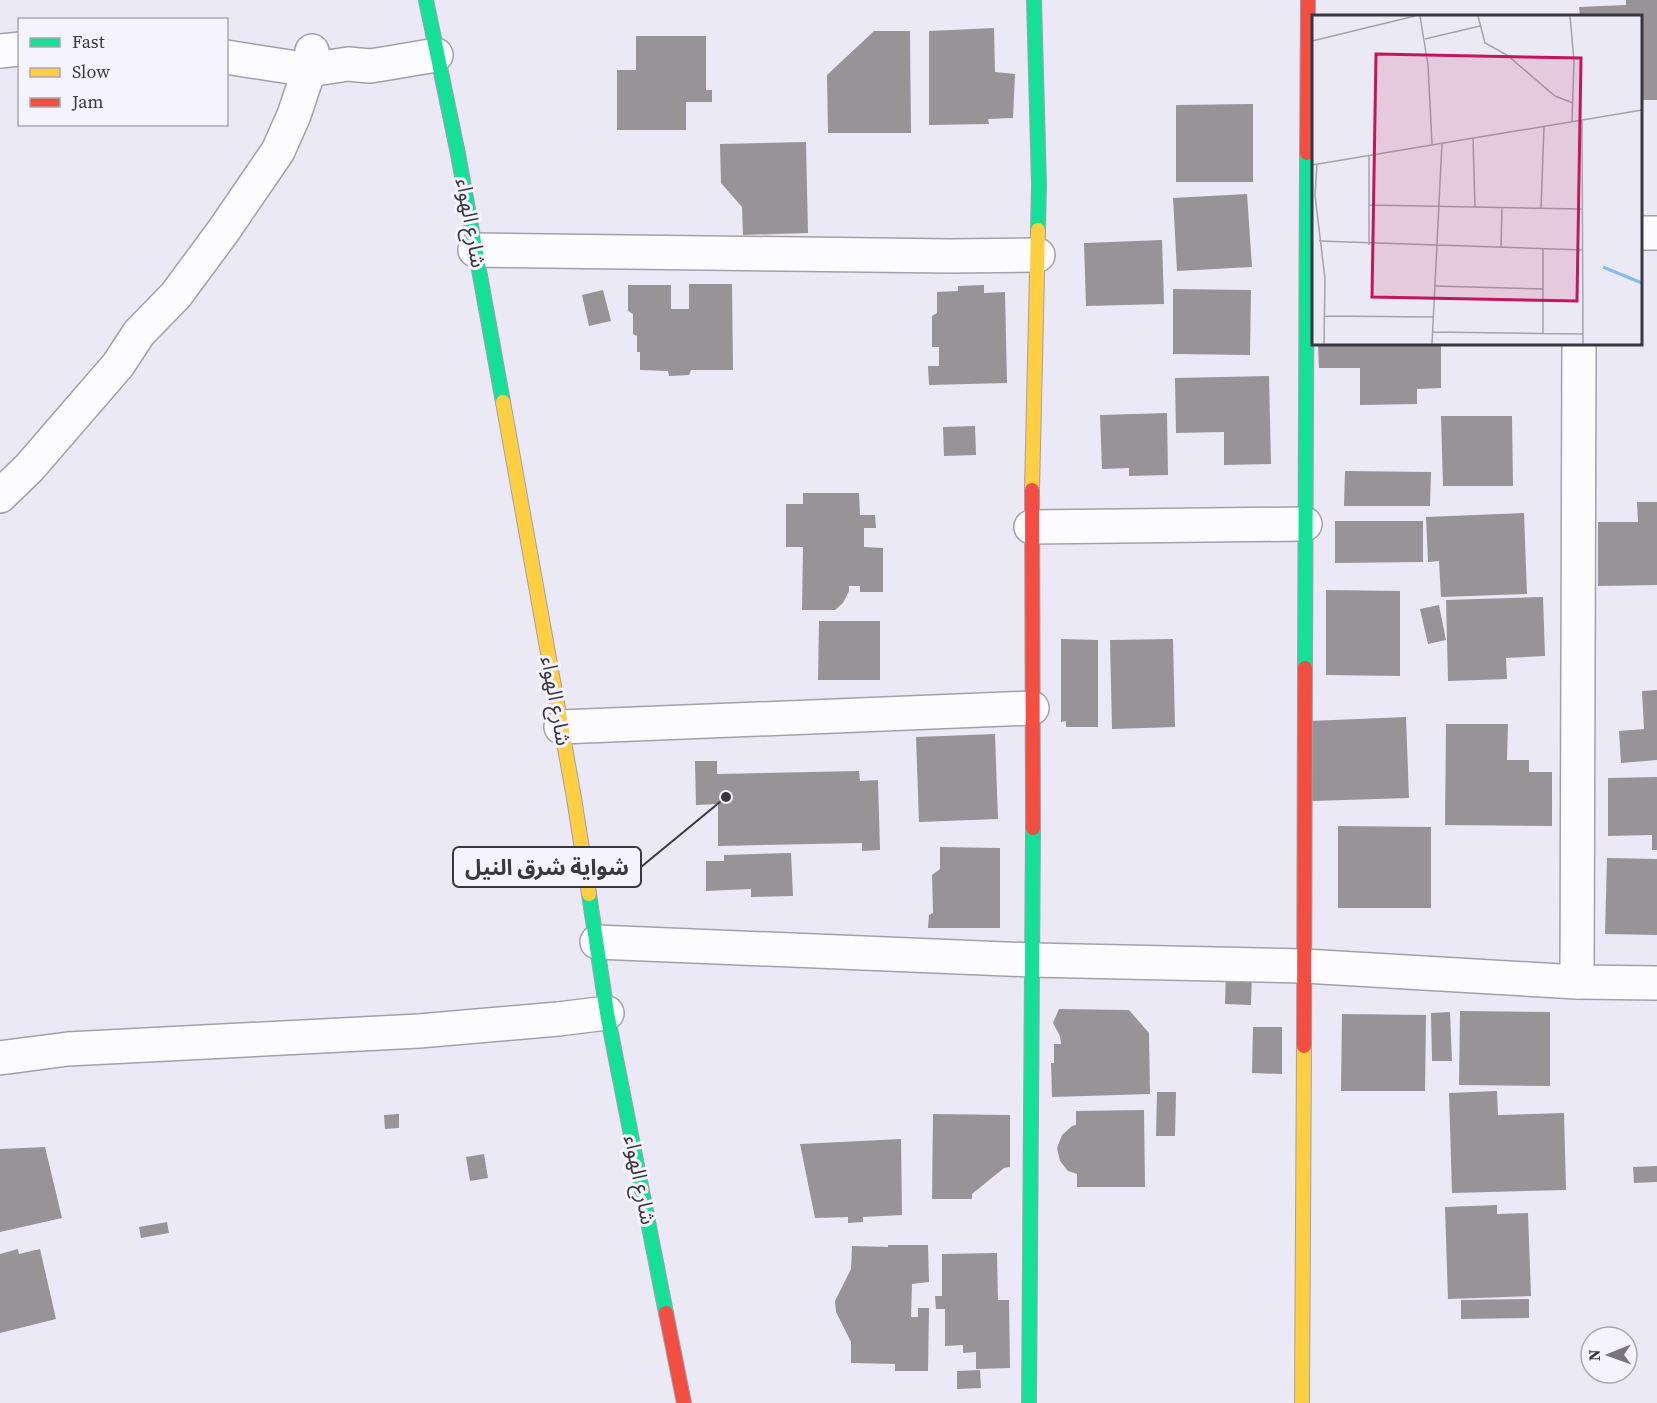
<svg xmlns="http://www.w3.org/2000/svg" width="1657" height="1403" font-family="'Source Serif 4','Noto Sans Arabic',serif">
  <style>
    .building { fill: #989396 }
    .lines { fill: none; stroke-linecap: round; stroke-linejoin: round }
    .street-casing { stroke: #a2a0aa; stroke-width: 36 }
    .fast-casing { stroke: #a2a0aa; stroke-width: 16 }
    .slow-casing { stroke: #a2a0aa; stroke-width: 16 }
    .jam-casing { stroke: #a2a0aa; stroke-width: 16 }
    .street { stroke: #fcfcfe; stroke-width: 33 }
    .fast { stroke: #16e098; stroke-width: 14 }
    .slow { stroke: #ffcf43; stroke-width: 14 }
    .jam { stroke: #f24e42; stroke-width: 14 }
    .labels { text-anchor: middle; stroke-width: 6; stroke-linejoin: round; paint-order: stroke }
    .street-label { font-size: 21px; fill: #393740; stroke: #f5f3fd }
    .inset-river { fill: none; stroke: #82beea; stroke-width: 3 }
    .inset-road { fill: none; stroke: #a4a2ad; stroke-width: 1.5 }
    .view { fill: #c2185b; fill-opacity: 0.15; stroke: #c2185b; stroke-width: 3 }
    .inset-edge { fill: none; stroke: #393740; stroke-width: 3 }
    .leader { fill: none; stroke: #393740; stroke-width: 2 }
    .callout-dot { fill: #393740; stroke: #f5f3fd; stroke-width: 2 }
    .callout { fill: #f5f3fd; stroke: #393740; stroke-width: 2 }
    .callout-label { font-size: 22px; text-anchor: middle; font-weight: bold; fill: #393740 }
  </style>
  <rect width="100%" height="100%" fill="#ece9f6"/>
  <g class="building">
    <path d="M1626 0H1657V100H1640V16H1580L1579 7 1626 5Z"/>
    <path d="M994 28 995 72 1015 74 1013 118 988 119 989 124 929 125V31Z"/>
    <path d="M874 31H910L911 133H828L827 75Z"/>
    <path d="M636 36H706V90H712V102H686V130H617V70H636Z"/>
    <path d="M1253 104V182H1176V105Z"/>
    <path d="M806 142 808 233 743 235 742 207 721 183 720 144Z"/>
    <path d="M1247 194 1252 267 1177 271 1173 198Z"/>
    <path d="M1162 240 1164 304 1086 306 1084 243Z"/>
    <path d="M689 284H732L733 370H691L689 375 669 376 668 371 640 370V352H637V336L633 334V314L628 311V285H671V309H689Z"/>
    <path d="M984 285V293L1005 292 1007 383 929 385 928 366H939V347H932V316L937 313V292L958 291V286Z"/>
    <path d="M1173 289 1251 290 1250 355 1173 354Z"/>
    <path d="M603 290 611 321 589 326 582 295Z"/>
    <path d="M1318 344H1441V388L1417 389V404L1360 405V368H1319Z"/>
    <path d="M1269 376 1271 464 1224 465V432L1176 433 1175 378Z"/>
    <path d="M1167 413 1168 475 1129 476V468L1102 469 1100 415Z"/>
    <path d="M1441 416H1512L1513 486H1443Z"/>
    <path d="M975 426 976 455 944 456 943 427Z"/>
    <path d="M1345 471 1431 472 1430 506H1344Z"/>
    <path d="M803 493H859L860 515H875L876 528H864V547L883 548V592H860V586H849V591L843 603 835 610H802L803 547H786V504H803Z"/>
    <path d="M1637 502H1657V585L1598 586V522H1638Z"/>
    <path d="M1524 513 1527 594 1441 597 1439 561 1428 562 1426 517Z"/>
    <path d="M1335 521H1423V562L1335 563Z"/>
    <path d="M1326 590 1400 591V676L1326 675Z"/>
    <path d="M1543 597 1545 656 1506 658 1507 679 1448 681 1446 600Z"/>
    <path d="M1439 605 1446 640 1428 644 1420 609Z"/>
    <path d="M819 621H880V680H818Z"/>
    <path d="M1061 639 1098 640V727H1066V721L1061 722Z"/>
    <path d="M1173 639 1175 727 1112 729 1110 640Z"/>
    <path d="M1657 690V760L1621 763 1619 731 1644 729 1642 691Z"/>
    <path d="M1406 717 1409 798 1312 801 1309 721Z"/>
    <path d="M1446 724H1508L1507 760H1529V772H1552V826L1445 825Z"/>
    <path d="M995 734 998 819 919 822 916 737Z"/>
    <path d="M695 761H717V774L859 771 860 781 878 780 880 850 862 851V843L718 846V804L696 805Z"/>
    <path d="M1657 777V850H1652V835L1608 836V778Z"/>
    <path d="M1338 826 1431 827V908H1338Z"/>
    <path d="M940 847 1000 848V928H928L929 915 933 913 932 875 940 869Z"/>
    <path d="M791 853 793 896 751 897V889L706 891V861H724V855Z"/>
    <path d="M1607 858 1657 859V935L1605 934Z"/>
    <path d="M1226 970 1252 971 1251 1005 1225 1004Z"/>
    <path d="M1059 1009 1129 1010 1149 1033 1150 1094 1052 1097 1051 1063H1054V1044H1061L1060 1036 1053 1023Z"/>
    <path d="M1460 1011 1550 1012V1086L1459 1085Z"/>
    <path d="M1450 1012 1452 1061H1432L1431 1013Z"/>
    <path d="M1342 1014 1426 1015 1425 1091H1341Z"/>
    <path d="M1253 1027H1282V1074L1252 1073Z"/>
    <path d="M1497 1091 1498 1115 1564 1113 1566 1190 1452 1193 1449 1093Z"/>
    <path d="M1157 1092H1176L1175 1136H1156Z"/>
    <path d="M1144 1110 1145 1187H1077V1174L1068 1171 1060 1161 1057 1148 1062 1135 1072 1126 1076 1125V1111Z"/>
    <path d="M399 1114V1128L385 1129 384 1115Z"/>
    <path d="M933 1114 1010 1115V1167L1004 1168 972 1194V1199H932Z"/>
    <path d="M901 1139 902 1215 863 1217V1222L848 1223V1217L815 1218 800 1144Z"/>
    <path d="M45 1147 62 1218 0 1232V1149Z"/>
    <path d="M484 1154 488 1178 470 1181 466 1157Z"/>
    <path d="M1657 1166V1182L1634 1183 1633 1167Z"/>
    <path d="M1497 1205V1214L1528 1213 1531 1296 1448 1299 1445 1207Z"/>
    <path d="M167 1222 169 1233 141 1238 139 1227Z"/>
    <path d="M888 1245H928L929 1282 912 1284 911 1317H918V1308H929L928 1371H895V1364L851 1363V1342L836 1312 835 1301 851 1269 852 1246 888 1247Z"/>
    <path d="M18 1249 19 1254 40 1249 56 1319 0 1333V1254Z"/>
    <path d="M997 1253 998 1300H1009L1010 1368 976 1369V1352L963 1353V1345L945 1346V1309H936L935 1296H942V1254Z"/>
    <path d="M1529 1299V1318L1461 1319V1300Z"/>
    <path d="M980 1370 981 1388 957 1389V1371Z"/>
  </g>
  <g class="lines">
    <g class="street-casing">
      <g id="street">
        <path d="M0 51 20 49"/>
        <path d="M226 57 309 70 348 64 370 66 389 63 436 55"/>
        <path d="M1640 233H1657"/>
        <path d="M475 250 950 256 1038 255"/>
        <path d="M0 496 29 468 118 365 139 333 176 295 224 230 278 151 294 115 309 70 312 51"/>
        <path d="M1031 527 1305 524"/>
        <path d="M561 727 1032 708"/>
        <path d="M597 942 1032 960 1304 966 1577 982 1657 983"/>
        <path d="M1577 982 1579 344"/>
        <path d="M0 1058 68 1049 419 1031 558 1019 607 1013"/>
      </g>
    </g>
    <g class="fast-casing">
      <g id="fast">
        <path d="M426 0 458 154 503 402"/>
        <path d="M1034 0 1039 184 1038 230"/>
        <path d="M1305 668 1307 153"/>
        <path d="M589 894 607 1013 666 1313"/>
        <path d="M1029 1403 1033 828"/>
      </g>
    </g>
    <g class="slow-casing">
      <g id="slow">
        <path d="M503 402 574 798 589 894"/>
        <path d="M1032 490 1038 230"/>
        <path d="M1302 1403 1304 1046"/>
      </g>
    </g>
    <g class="jam-casing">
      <g id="jam">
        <path d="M1307 153 1308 0"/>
        <path d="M1032 490 1033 828"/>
        <path d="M1304 1046 1305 668"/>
        <path d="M666 1313 684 1403"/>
      </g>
    </g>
    <use href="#street" class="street"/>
    <use href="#fast" class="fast"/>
    <use href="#slow" class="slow"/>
    <use href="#jam" class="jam"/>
  </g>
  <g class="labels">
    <g class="street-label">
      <text transform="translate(471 223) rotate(80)" y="7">شارع الهواء</text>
      <text transform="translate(556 701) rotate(80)" y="7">شارع الهواء</text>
      <text transform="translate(640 1180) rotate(79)" y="7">شارع الهواء</text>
    </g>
  </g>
  <g transform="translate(1312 15)">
    <rect width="330" height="330" fill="#ece9f6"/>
    <path class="inset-river" d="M291 252 330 268"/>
    <path class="inset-road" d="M108 1 116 50 120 129M166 1 173 28 195 40 243 81 261 88M258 1 262 46 260 107M113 24 168 11M0 26 103 1M270 105 271 329M161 123 163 192M57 140V230M5 149 3 180 13 264 12 329M0 150 330 95M57 190 270 194M229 194 232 112M7 226 271 235M189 233 190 192M231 234V318M122 271 231 274M13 301 121 302M120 317 271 319M120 329 130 128"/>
    <path class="view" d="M64 39 269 43 265 286 60 282Z"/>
    <rect width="330" height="330" class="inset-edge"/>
  </g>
  <path class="leader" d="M726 797L641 867"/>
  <circle class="callout-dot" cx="726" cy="797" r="6"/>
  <rect class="callout" x="453" y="847" width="188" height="40" rx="6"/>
  <g class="callout-label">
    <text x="547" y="875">شواية شرق النيل</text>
  </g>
  <rect x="18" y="18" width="210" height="108" fill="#f5f3fd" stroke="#aaa8b1" stroke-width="1.5"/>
  <rect x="30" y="38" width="30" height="9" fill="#16e098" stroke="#aaa8b1" stroke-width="1.5"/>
  <text x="72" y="48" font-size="18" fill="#393740">Fast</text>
  <rect x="30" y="68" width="30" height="9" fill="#ffcf43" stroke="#aaa8b1" stroke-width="1.5"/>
  <text x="72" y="78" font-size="18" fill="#393740">Slow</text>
  <rect x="30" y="98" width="30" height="9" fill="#f24e42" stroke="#aaa8b1" stroke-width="1.5"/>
  <text x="72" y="108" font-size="18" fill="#393740">Jam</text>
  <g transform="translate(1609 1355) rotate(269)"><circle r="28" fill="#f5f3fd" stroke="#aaa8b1" stroke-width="1.5"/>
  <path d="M0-4.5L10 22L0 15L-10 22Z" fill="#787580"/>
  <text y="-9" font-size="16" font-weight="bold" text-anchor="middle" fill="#393740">N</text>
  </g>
</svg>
